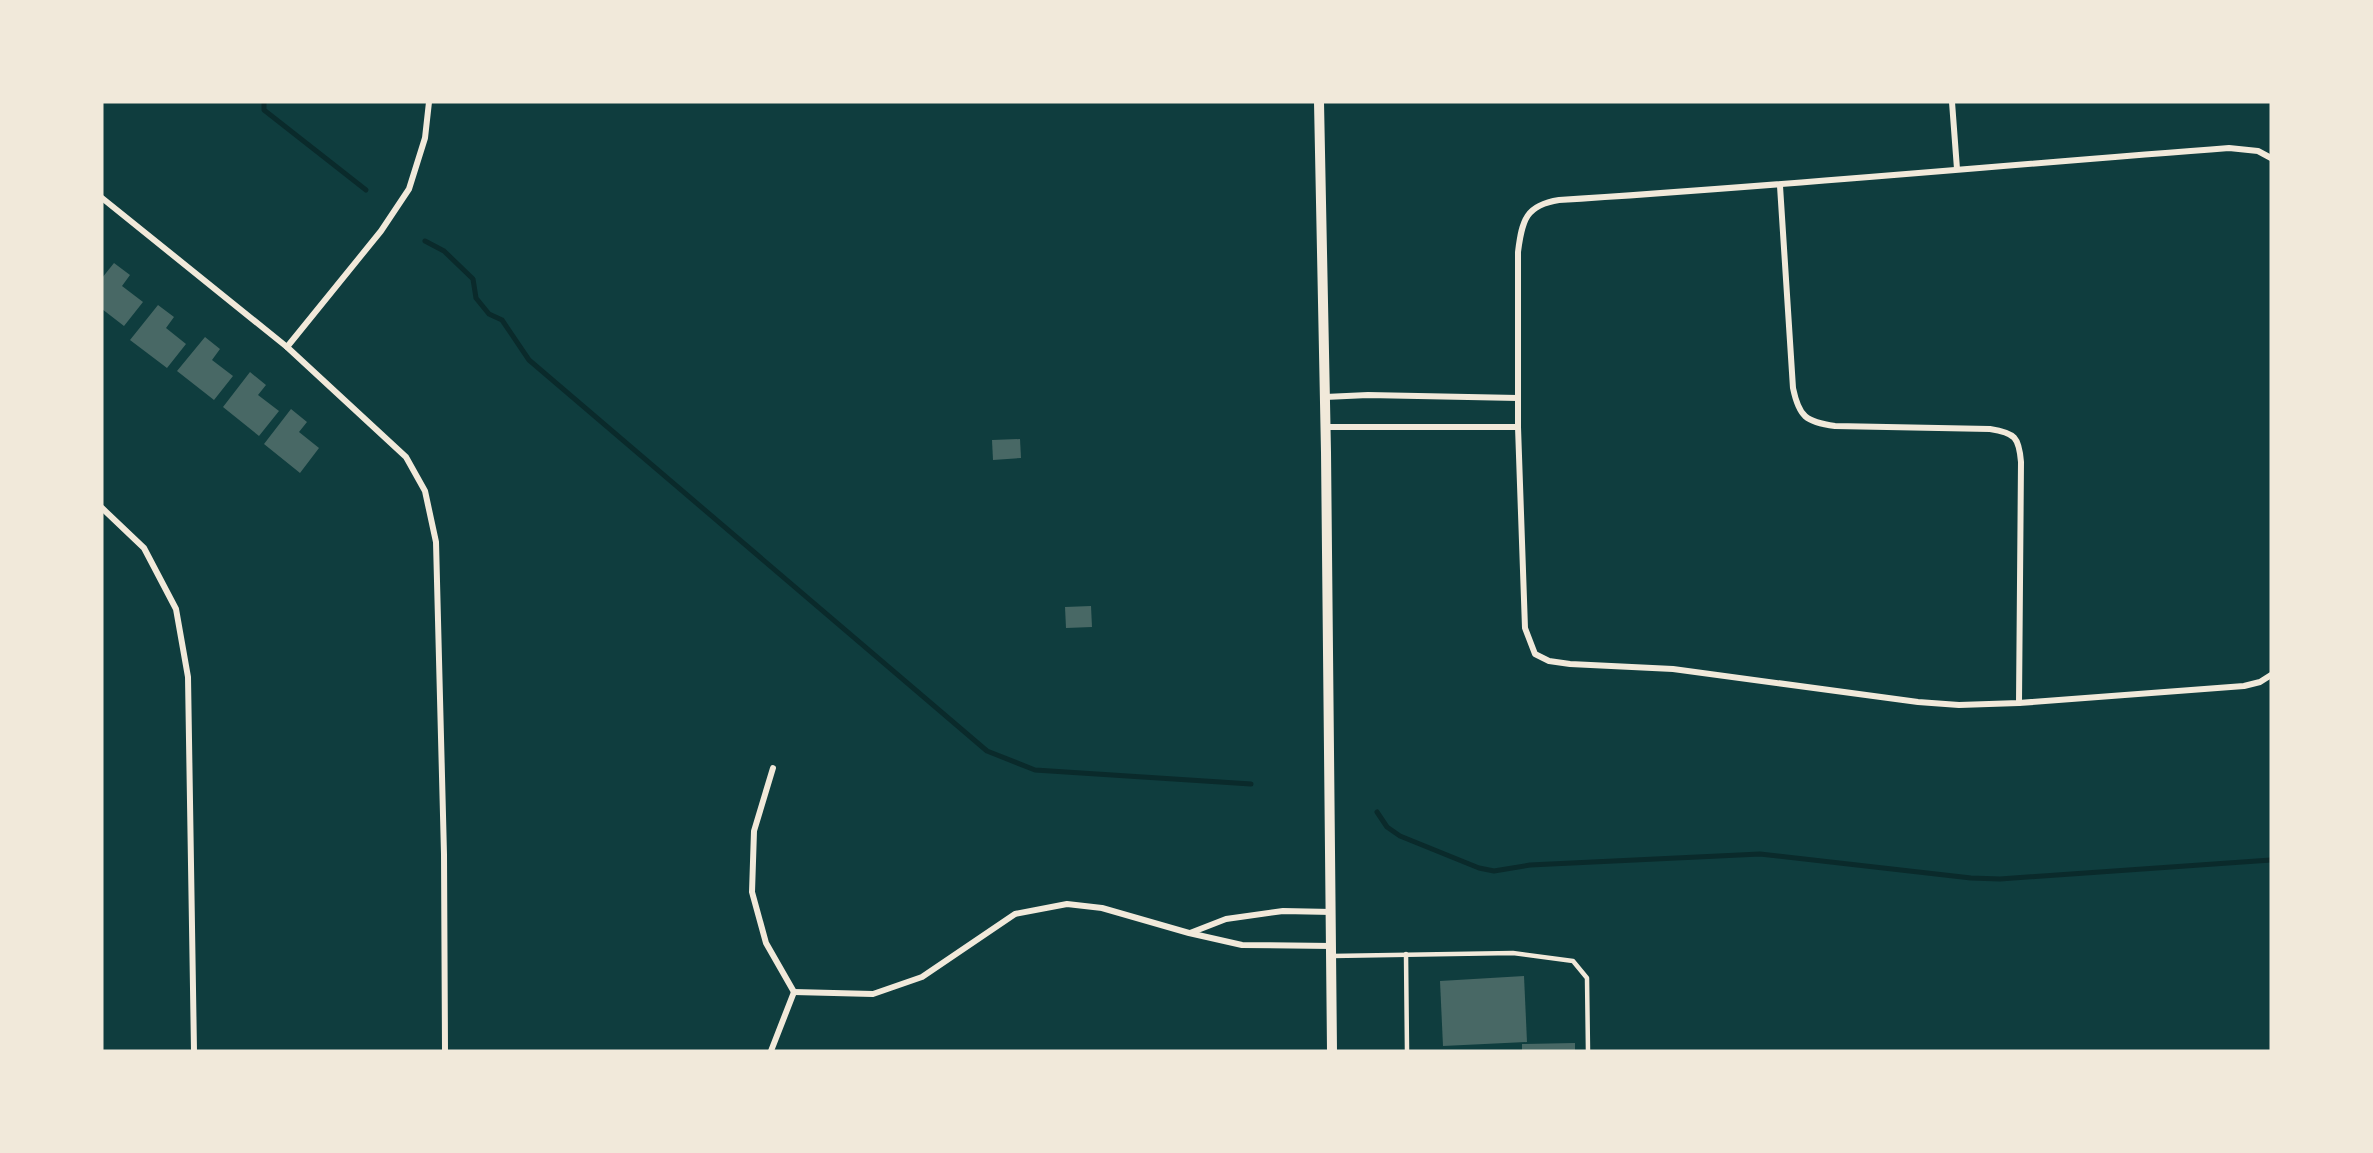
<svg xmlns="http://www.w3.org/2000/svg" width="2373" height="1153" font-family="Jost,sans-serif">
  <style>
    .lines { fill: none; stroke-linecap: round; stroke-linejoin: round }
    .stream { stroke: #0a2a2b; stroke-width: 5 }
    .building { fill: #486865 }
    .service { stroke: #f1e9da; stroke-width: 4.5 }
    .minor { stroke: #f1e9da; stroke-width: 6 }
    .tertiary { stroke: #f1e9da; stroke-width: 10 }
  </style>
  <rect width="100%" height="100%" fill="#0f3d3e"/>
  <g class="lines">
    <g class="stream">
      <path d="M264 102V110L366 190"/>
      <path d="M425 241 444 251 473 279 476 298 489 314 502 320 529 360 987 751 1035 770 1251 784"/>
      <path d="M1377 812 1387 827 1400 836 1479 868 1494 871 1530 865 1760 854 1971 878 2000 879 2271 860"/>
    </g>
  </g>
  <g class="building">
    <path d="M114 263 130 275 122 286 143 302 124 326 102 309V278Z"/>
    <path d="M158 305 174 317 166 328 186 344 167 368 130 340Z"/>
    <path d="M205 337 220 349 212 360 233 376 214 400 177 371Z"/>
    <path d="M250 372 266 385 258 395 279 411 259 436 223 407Z"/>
    <path d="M291 409 307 422 299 432 319 448 300 473 264 444Z"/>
    <path d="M1020 439 1021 458 993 460 992 440Z"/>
    <path d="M1091 606 1092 627 1066 628 1065 607Z"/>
    <path d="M1524 976 1527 1042 1443 1046 1440 981Z"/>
    <path d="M1575 1043V1051H1522V1044Z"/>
  </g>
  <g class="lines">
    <g class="service">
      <path d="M1406 954 1407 1051"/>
      <path d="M1332 956 1513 953 1573 961 1587 978 1588 1051"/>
    </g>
    <g class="minor">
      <path d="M1952 102 1957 169"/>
      <path d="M2271 158 2258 151 2229 148C2005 165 1783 186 1559 200 1526 205 1522 220 1518 252V427L1525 628 1535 654 1549 661 1570 664 1673 669 1918 702 1959 705 2019 703 2244 686 2260 682 2271 675"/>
      <path d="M1780 186 1793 388C1799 417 1806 422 1835 426L1990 429C2015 433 2019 437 2021 462L2019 703"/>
      <path d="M102 198 287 347 406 457 425 491 436 542 444 854 445 1051"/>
      <path d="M287 347 381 231 409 189 425 138 429 102"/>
      <path d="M1325 397 1368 395 1518 398"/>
      <path d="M1326 427H1518"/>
      <path d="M102 508 144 548 176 609 188 677 194 1051"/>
      <path d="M773 768 754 831 752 892 766 943 794 992"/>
      <path d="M1190 933 1226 919 1283 911 1332 912"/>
      <path d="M794 992 873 994 922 977 1015 914 1067 904 1102 908 1189 933 1242 945 1332 946"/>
      <path d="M771 1051 794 992"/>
    </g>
    <path class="tertiary" d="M1319 102 1326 452 1332 1051"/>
  </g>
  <rect width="2373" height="1153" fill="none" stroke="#f1e9da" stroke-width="207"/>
</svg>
